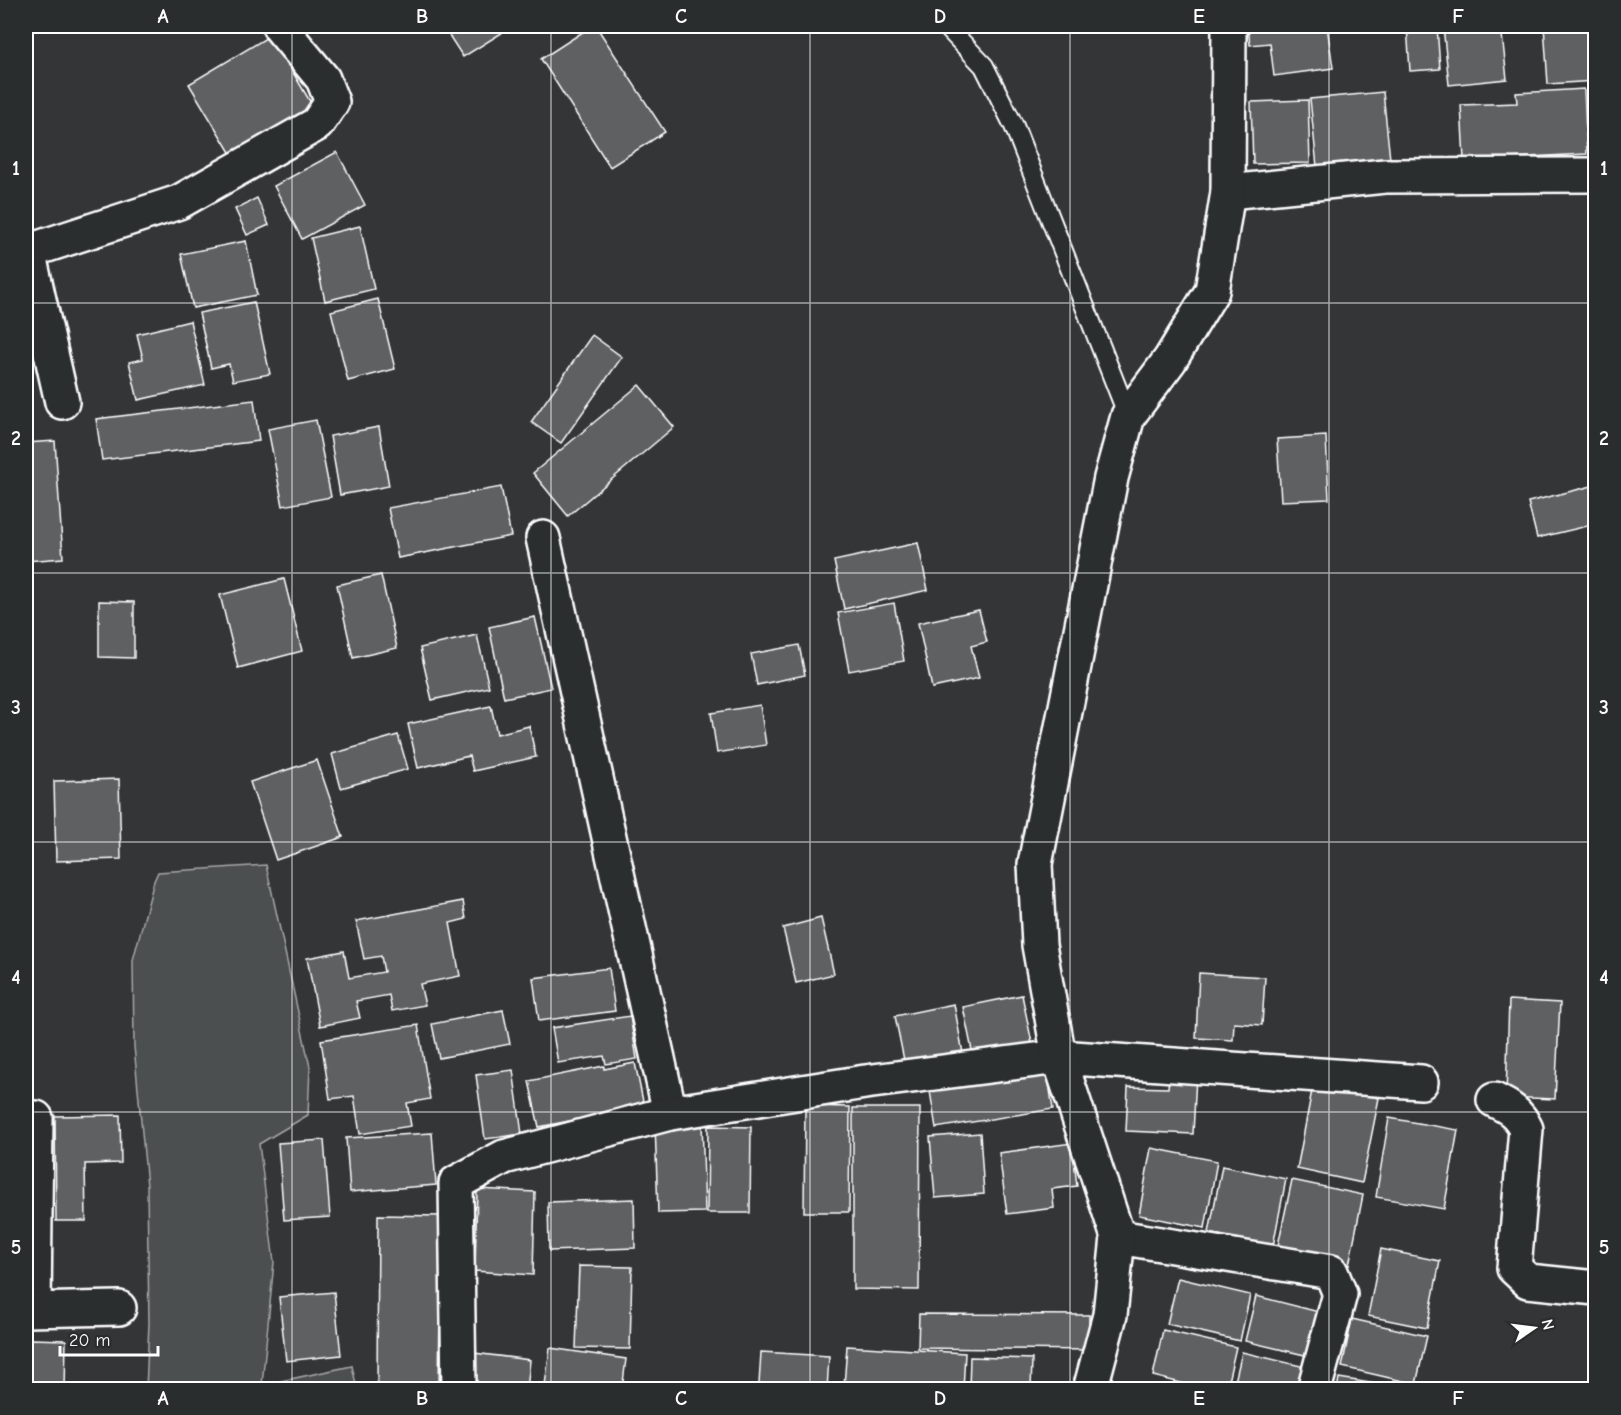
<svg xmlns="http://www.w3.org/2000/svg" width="1621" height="1415" font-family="'Comic Neue',sans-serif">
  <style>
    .green { fill: #4c4f50; stroke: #a6a7a8; stroke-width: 1.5 }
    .building { fill: #5f6162; stroke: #fff; stroke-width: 1.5 }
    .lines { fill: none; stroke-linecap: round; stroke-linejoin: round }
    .service-casing { stroke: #fff; stroke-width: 22 }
    .minor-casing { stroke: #fff; stroke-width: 38 }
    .service { stroke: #2a2d2e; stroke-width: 18 }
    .minor { stroke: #2a2d2e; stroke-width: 33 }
    .grid { fill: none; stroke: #fff; stroke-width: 1.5; stroke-opacity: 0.55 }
    .neatline { fill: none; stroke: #fff; stroke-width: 2 }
    .grid-label { font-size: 20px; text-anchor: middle; font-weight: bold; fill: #fff }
  </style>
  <rect width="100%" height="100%" fill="#333536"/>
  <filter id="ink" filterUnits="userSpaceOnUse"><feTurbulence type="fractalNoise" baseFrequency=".0167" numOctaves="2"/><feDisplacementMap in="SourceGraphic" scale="12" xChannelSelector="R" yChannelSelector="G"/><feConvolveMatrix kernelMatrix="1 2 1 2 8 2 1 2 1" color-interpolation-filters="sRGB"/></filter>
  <g filter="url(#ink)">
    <path class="green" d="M266 865 310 1067 308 1115 259 1144 274 1262 262 1385 352 1366 357 1389H146L149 1323 147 1186 134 1046 133 960 154 881 158 872Z"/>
    <g class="building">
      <path d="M443 26H513L463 57Z"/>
      <path d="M592 26H596L665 132 610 167 541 59Z"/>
      <path d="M1248 26H1327L1333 68 1274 76 1270 43 1250 45Z"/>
      <path d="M1407 26H1437L1440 69 1410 71Z"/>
      <path d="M1443 26H1501L1507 79 1449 85Z"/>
      <path d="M1544 26H1593L1596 81 1548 84Z"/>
      <path d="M271 35 318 115 237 164 189 84Z"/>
      <path d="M1584 89 1587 154 1464 160 1461 105 1517 103 1516 93Z"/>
      <path d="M1383 92 1391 169 1318 176 1310 99Z"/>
      <path d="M1308 100 1310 163 1253 164 1251 102Z"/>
      <path d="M337 152 365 205 302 239 274 186Z"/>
      <path d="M257 198 269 225 247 235 235 209Z"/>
      <path d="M360 226 374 289 325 301 311 238Z"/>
      <path d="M246 241 257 295 193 308 181 254Z"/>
      <path d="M378 299 395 369 348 381 331 311Z"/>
      <path d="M254 302 270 374 233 381 229 364 211 368 199 313Z"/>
      <path d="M190 321 205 385 138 400 129 362 143 359 137 334Z"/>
      <path d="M592 335 622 357 561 443 531 422Z"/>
      <path d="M639 385 674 427 568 516 533 473Z"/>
      <path d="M254 400 259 441 102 460 96 419Z"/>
      <path d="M316 420 331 497 283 506 268 429Z"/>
      <path d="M379 427 389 486 340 495 330 436Z"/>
      <path d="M1326 436 1329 499 1281 501 1277 439Z"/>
      <path d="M55 441 63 558 26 561V501H30L26 443Z"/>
      <path d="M1596 485V524L1537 538 1528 502Z"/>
      <path d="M501 487 511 536 398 558 388 508Z"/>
      <path d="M918 543 928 590 844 609 834 561Z"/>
      <path d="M381 575 397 648 353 658 337 585Z"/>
      <path d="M284 579 302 651 238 668 220 595Z"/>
      <path d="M99 601 134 602V658L99 657Z"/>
      <path d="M894 603 904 661 849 671 838 613Z"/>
      <path d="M979 610 987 642 971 646 979 678 932 688 918 623Z"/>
      <path d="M535 617 551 688 504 698 489 627Z"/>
      <path d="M477 635 489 687 432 700 420 648Z"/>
      <path d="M799 645 805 675 757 685 751 654Z"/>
      <path d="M760 705 766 745 717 753 711 713Z"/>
      <path d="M491 706 497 734 529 726 536 757 473 771 469 756 418 768 408 724Z"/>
      <path d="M398 735 408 769 341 788 332 754Z"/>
      <path d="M317 760 343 837 276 860 250 782Z"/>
      <path d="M119 779 121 859 56 861 54 781Z"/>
      <path d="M463 901 466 919 450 923 460 976 420 984 425 1005 392 1011 389 995 356 1001 360 1018 320 1026 307 958 344 951 349 978 384 972 381 956 364 959 356 921Z"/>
      <path d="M821 918 834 974 796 983 783 928Z"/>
      <path d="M609 968 615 1011 539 1021 533 978Z"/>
      <path d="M1199 973 1265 977 1262 1025 1234 1023 1233 1040 1196 1038Z"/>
      <path d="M1022 995 1033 1048 974 1060 963 1007Z"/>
      <path d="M1509 1000 1560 1003 1555 1099 1506 1097Z"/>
      <path d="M954 1004 964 1059 906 1070 895 1016Z"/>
      <path d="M503 1010 510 1044 439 1058 432 1024Z"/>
      <path d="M630 1016 637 1059 606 1064 604 1056 558 1063 552 1028Z"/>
      <path d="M418 1025 430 1099 407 1103 411 1126 360 1134 354 1096 330 1099 321 1040Z"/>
      <path d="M635 1063 644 1106 539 1127 529 1081 604 1066V1069Z"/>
      <path d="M513 1070 522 1134 485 1139 476 1075Z"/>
      <path d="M1047 1071 1053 1109 936 1128 930 1091Z"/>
      <path d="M1169 1075 1196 1076 1193 1134 1126 1131 1128 1087 1168 1088Z"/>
      <path d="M1313 1085 1379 1098 1362 1183 1297 1169Z"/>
      <path d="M805 1106 850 1107 849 1212H804Z"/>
      <path d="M853 1108H920L919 1290 853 1289Z"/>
      <path d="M120 1115 121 1163 85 1164 86 1221H56L55 1116Z"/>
      <path d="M1389 1118 1458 1130 1444 1209 1376 1197Z"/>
      <path d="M702 1122 705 1212 658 1213 655 1123Z"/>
      <path d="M708 1126 751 1127 750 1213H707Z"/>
      <path d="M432 1133 436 1185 350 1192 346 1138Z"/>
      <path d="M980 1133 984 1194 935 1198 930 1137Z"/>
      <path d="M324 1140 330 1217 284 1220 278 1143Z"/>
      <path d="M1072 1143 1077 1186 1052 1189 1054 1208 1007 1214 999 1153Z"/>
      <path d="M1151 1148 1217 1161 1205 1228 1139 1215Z"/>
      <path d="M1222 1166 1286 1179 1273 1246 1209 1233Z"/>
      <path d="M1292 1180 1363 1195 1349 1265 1277 1250Z"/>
      <path d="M477 1189 535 1192 533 1275 475 1271Z"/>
      <path d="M634 1199 635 1248 549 1251 548 1202Z"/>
      <path d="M378 1215 441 1216 439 1390H377Z"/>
      <path d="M1381 1249 1440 1261 1427 1328 1368 1316Z"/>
      <path d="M579 1266 632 1267 630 1349 576 1348Z"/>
      <path d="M1178 1278 1250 1295 1240 1341 1167 1324Z"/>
      <path d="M334 1292 341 1355 286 1361 279 1297Z"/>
      <path d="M1256 1296 1319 1312 1309 1356 1245 1341Z"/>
      <path d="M919 1314 1089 1315V1350L918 1348Z"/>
      <path d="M1352 1319 1427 1336 1416 1384 1342 1367Z"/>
      <path d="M1163 1330 1236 1347 1226 1390H1209L1153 1376Z"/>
      <path d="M30 1339 66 1340 65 1390H29Z"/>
      <path d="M847 1346 965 1353 963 1390H894L844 1386Z"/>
      <path d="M550 1348 626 1359 622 1390H574L545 1385Z"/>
      <path d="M761 1352 829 1356 827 1390H790V1386L759 1384Z"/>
      <path d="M1242 1352 1305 1367 1300 1390H1233Z"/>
      <path d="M474 1353 530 1360 527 1390H470Z"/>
      <path d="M970 1357 1032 1359 1031 1390H969Z"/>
      <path d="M1339 1378 1413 1390H1337Z"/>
    </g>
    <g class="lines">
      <g class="service-casing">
        <path id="service" d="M946 26 984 66 1014 126 1128 416"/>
      </g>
      <g class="minor-casing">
        <g id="minor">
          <path d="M1228 192 1385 176 1596 175"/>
          <path d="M28 251 62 402"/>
          <path d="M26 252 179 202 317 124 332 102 323 79 279 26"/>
          <path d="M543 538 670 1113"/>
          <path d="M1494 1100C1509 1107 1519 1113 1526 1129L1514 1268 1528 1281 1596 1288"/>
          <path d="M1118 1237 1331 1272 1340 1294 1314 1390"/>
          <path d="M34 1309 36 1118"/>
          <path d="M26 1310 119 1308"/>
          <path d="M459 1390 456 1183 504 1157 670 1113 865 1082 1059 1057 1421 1082"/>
          <path d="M1090 1390 1110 1315 1118 1237 1059 1057 1039 945 1035 864 1111 478 1128 416 1170 360 1212 291 1228 192 1229 26"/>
        </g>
      </g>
      <use href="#service" class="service"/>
      <use href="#minor" class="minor"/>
    </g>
  </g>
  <path class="grid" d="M292 26V1390M551 26V1390M810 26V1390M1070 26V1390M1329 26V1390M26 303H1596M26 573H1596M26 842H1596M26 1112H1596"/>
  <rect width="1621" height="1415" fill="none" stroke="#2a2d2e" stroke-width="66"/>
  <g transform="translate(1534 1328) rotate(76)" stroke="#2a2d2e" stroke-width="4.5" paint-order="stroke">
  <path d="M0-4.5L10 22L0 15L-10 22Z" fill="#ffffff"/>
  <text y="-9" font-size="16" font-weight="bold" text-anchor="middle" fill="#ffffff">N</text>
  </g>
  <path d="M60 1346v9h98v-9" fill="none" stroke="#ffffff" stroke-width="3"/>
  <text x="69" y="1346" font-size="18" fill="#ffffff" stroke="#2a2d2e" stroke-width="4.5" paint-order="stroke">20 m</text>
  <rect x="33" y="33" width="1555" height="1349" class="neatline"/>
  <g class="grid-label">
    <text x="163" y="23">A</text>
    <text x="422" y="23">B</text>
    <text x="681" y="23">C</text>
    <text x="940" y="23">D</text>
    <text x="1199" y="23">E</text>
    <text x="1458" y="23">F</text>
    <text x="16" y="175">1</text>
    <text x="1604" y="175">1</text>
    <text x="16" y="445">2</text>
    <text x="1604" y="445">2</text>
    <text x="16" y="714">3</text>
    <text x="1604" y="714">3</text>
    <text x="16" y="984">4</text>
    <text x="1604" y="984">4</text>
    <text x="16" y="1254">5</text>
    <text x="1604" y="1254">5</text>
    <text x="163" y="1405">A</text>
    <text x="422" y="1405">B</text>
    <text x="681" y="1405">C</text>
    <text x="940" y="1405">D</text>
    <text x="1199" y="1405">E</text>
    <text x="1458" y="1405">F</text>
  </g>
</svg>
